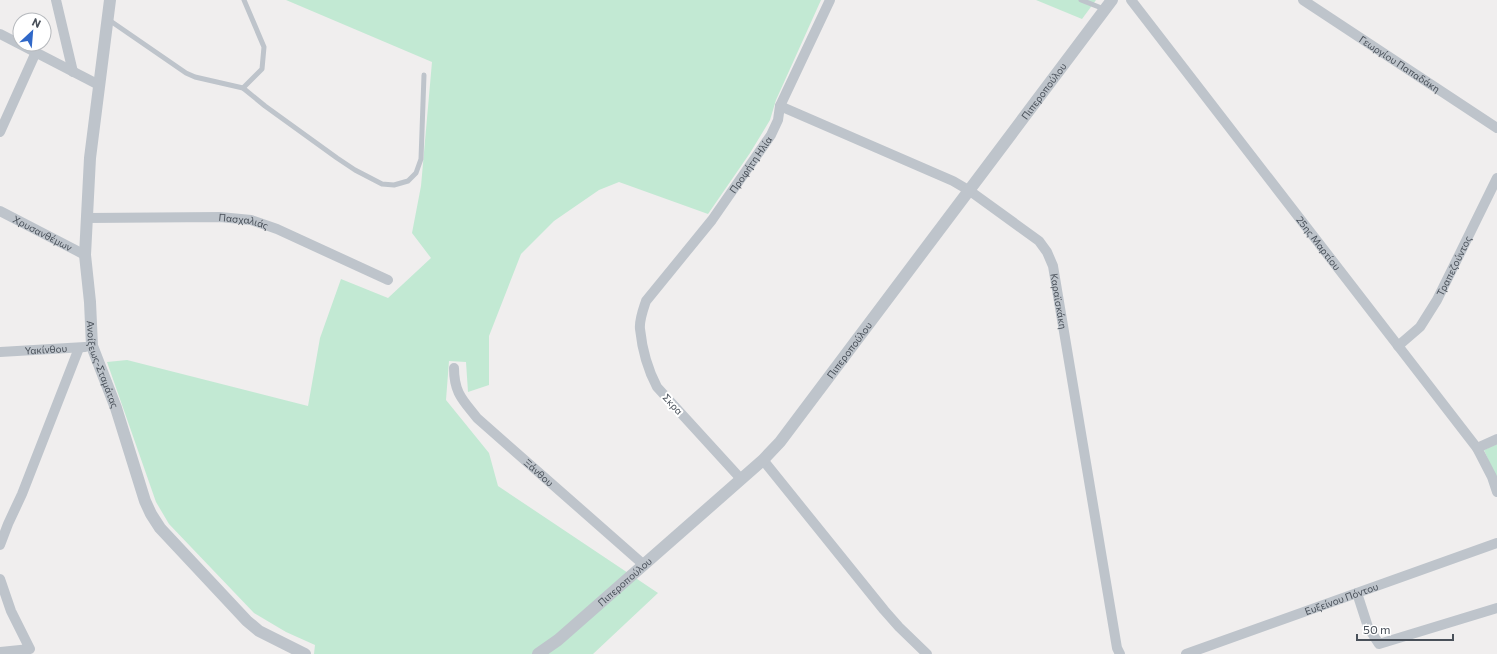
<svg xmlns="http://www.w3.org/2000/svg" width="1497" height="654" font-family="Commissioner,sans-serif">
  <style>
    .green { fill: #c2e9d3 }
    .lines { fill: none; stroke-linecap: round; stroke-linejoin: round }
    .service { stroke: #bec4cb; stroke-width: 5 }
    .minor { stroke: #bec4cb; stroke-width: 10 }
    .tertiary { stroke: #bec4cb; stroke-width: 12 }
    .labels { text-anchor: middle; stroke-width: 4; stroke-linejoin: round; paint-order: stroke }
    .street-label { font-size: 10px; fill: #495059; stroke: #fff }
  </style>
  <rect width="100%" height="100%" fill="#f0eeee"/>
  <g class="green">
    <path d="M286 0H821L776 100 770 120 750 153 708 214 619 182 599 190 554 221 521 254 489 336V385L468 392 466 362 449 361 446 400 489 453 498 486 658 593 593 654H314L315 645 286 632 254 613 169 524 156 502 107 362 127 360 308 406 320 338 341 279 388 298 431 258 412 233 421 186 432 62Z"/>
    <path d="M1036 0H1096L1082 19Z"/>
    <path d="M1497 444V480L1484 450Z"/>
  </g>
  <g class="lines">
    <g class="service">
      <path d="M1081 0 1104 9"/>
      <path d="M109 20 186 73 195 77 243 88 265 106 337 158 355 170 382 184 394 185 408 181 416 173 421 159 424 75"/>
      <path d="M243 88 262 69 264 47 244 0"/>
    </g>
    <g class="minor">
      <path d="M56 0 73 72"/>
      <path id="s1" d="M1131 0 1477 448 1492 477 1497 492"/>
      <path id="s2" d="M1303 0 1497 128"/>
      <path d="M0 34 99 85"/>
      <path id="s3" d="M780 106 953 181 970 191 1039 241 1047 252 1053 266 1117 648 1120 654"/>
      <path d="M0 132 36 52"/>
      <path id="s4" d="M0 211 85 255"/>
      <path id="s5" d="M87 218 220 217 251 220 277 229 388 280"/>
      <path id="s6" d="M1398 346 1420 327 1437 300 1497 178"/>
      <path id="s7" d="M0 352 85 347"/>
      <path id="s8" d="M454 368C454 393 463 400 477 418L644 565"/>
      <path d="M1477 448 1497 439"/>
      <path d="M763 460 884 610 899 627 927 654"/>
      <path id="s9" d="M741 479 657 387C648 370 642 348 640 329 639 320 643 310 646 301L712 220 771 135 778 120 780 106 830 0"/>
      <path d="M0 545 8 524 22 494 79 348"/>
      <path d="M0 579 11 611 30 649 0 652"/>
      <path d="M1357 593 1368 627 1379 644 1497 608"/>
      <path id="s10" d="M1186 654 1497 543"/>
    </g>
    <g class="tertiary">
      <path id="s11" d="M110 0 90 158 85 255 90 302 92 346 116 408 145 501 151 514 160 528 247 621 259 631 305 654"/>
      <path id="s12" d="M538 654 558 640 763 460 780 442 1112 0"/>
    </g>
  </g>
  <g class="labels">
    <g class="street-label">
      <text dy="4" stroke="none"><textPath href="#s2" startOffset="116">Γεωργίου Παπαδάκη</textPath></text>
      <text dy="4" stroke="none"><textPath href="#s12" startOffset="761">Πιπεροπούλου</textPath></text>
      <text dy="4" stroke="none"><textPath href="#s9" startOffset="386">Προφήτη Ηλία</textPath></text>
      <text dy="4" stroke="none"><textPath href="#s5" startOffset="157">Πασχαλιάς</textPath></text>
      <text dy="4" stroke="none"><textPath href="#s4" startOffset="48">Χρυσανθέμων</textPath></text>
      <text dy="4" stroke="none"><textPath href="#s1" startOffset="307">25ης Μαρτίου</textPath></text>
      <text dy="4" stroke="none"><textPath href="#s6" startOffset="99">Τραπεζούντος</textPath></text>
      <text dy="4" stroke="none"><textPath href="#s3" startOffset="358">Καραϊσκάκη</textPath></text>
      <text dy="4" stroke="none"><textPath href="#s7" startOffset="46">Υακίνθου</textPath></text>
      <text dy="4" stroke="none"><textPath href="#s12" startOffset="437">Πιπεροπούλου</textPath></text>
      <text dy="4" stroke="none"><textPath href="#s11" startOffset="368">Ανοίξεως-Σταμάτας</textPath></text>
      <text transform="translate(673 404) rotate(47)" y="4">Σκρα</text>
      <text dy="4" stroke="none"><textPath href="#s8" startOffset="139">Ξάνθου</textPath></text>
      <text dy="4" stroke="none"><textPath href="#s12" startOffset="113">Πιπεροπούλου</textPath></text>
      <text dy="4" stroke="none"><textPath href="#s10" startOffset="165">Ευξείνου Πόντου</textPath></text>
    </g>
  </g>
  <g transform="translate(32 32) rotate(26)"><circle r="19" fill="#ffffff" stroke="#b6b9bd"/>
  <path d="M0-3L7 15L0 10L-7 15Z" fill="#3068c8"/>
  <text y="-6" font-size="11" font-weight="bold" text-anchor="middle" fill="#495059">N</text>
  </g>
  <path d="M1357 634v6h96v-6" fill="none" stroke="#495059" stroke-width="2"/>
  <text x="1363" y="634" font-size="12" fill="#495059" stroke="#ffffff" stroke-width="3" paint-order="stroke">50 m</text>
</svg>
